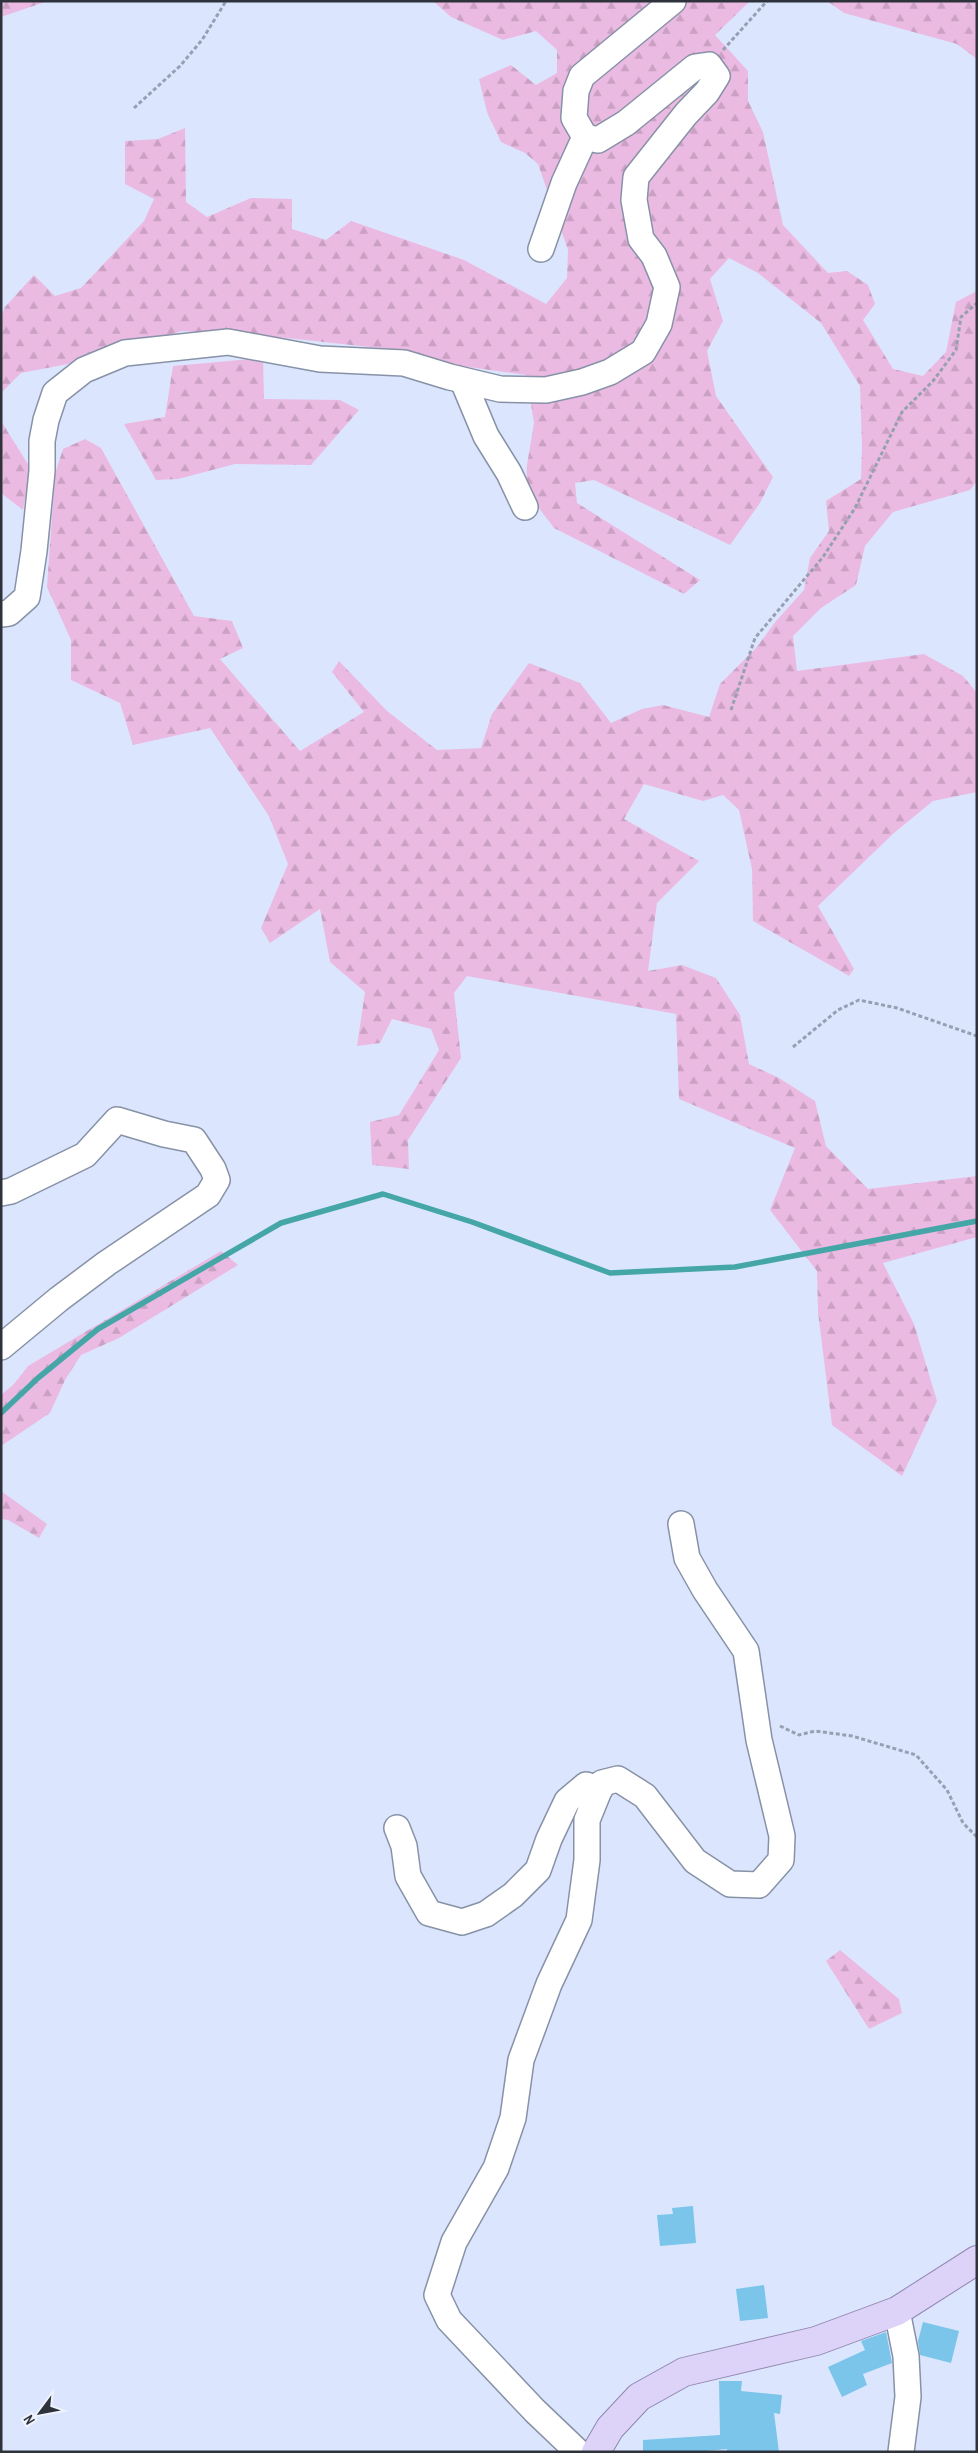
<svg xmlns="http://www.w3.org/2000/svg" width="978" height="2453" font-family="'Archivo Narrow',sans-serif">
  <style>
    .forest { fill: url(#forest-firs) }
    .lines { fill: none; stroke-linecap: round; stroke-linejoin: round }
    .stream { stroke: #45a6a7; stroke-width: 5.5 }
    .building { fill: #7ac5e9 }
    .minor-casing { stroke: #8792a7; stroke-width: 28 }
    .major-casing { stroke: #9086b1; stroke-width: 30 }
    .path { stroke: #97a0b2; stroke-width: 3; stroke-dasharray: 4 2.5; stroke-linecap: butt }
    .minor { stroke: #fff; stroke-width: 25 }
    .major { stroke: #ddd2f7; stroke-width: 28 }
  </style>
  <defs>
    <pattern id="forest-firs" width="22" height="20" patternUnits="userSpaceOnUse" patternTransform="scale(1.25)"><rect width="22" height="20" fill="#ebbae2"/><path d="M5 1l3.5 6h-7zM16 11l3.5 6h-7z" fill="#caa0c3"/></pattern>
  </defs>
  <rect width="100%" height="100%" fill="#dbe6fe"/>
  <g class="forest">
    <path d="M1 1H48L1 17Z"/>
    <path d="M433 1H750L715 35 748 71V101L763 132 783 225 828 273 847 271 868 285 875 304 863 320 893 369 923 376 946 352 956 302 977 291V481L970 490 893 512 865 546 856 585 821 608 793 636 797 671 924 654 963 676 977 693V792L933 801 894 833 818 906 854 969 849 976 753 921 752 869 739 810 723 795 703 801 644 784 624 819 699 861 657 903 648 971 682 965 716 978 740 1015 749 1064 779 1078 815 1101 826 1146 868 1189 977 1176V1237L883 1263 914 1324 937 1401 902 1476 832 1425 818 1312 817 1271 770 1210 795 1148 679 1099 676 1014 467 976 454 993 461 1058 408 1140 409 1169 372 1165 370 1122 399 1115 439 1050 431 1029 392 1019 380 1043 357 1046 365 992 330 962 320 909 270 943 261 928 288 864 269 816 210 728 133 745 120 703 71 680V640L47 587 55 474 63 449 85 439 101 448 194 616 232 621 243 648 220 659 300 751 364 712 332 672 339 661 387 711 437 750 481 748 492 714 529 663 580 683 611 723 642 709 663 705 709 717 720 684 756 648 776 621 804 590 810 558 829 531 826 501 861 479 862 447 860 386 821 323 758 273 729 258 710 279 723 321 707 351 716 396 773 477 760 503 730 545 594 480 575 483 577 503 700 580 684 594 554 528 526 491 527 465 534 423 526 375 461 366 388 349 287 338 182 331 68 364 21 373 1 393V317L5 307 34 275 55 296 81 288 144 221 154 199 125 184V141L158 139 185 128 186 202 207 217 251 198 292 199V229L326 240 351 221 464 260 546 304 567 278 568 250 538 164 525 153 501 142 487 112 479 79 511 65 536 85 557 73V50L536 31 503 40 451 17Z"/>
    <path d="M827 1H977V59L957 44 844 13Z"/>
    <path d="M263 358 264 399 340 400 359 410 311 465 235 464 178 479 156 480 124 424 165 417 173 366Z"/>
    <path d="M1 421 31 469 23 510 1 493Z"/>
    <path d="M221 1251 238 1265 119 1338 81 1355 65 1380 50 1413 1 1446V1395L14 1384 28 1366Z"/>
    <path d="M1 1491 47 1524 39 1538 8 1520 1 1519Z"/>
    <path d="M840 1950 899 1999 902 2013 869 2029 826 1961Z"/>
  </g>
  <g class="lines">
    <path class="stream" d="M1 1413 38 1378 98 1329 281 1223 383 1194 472 1222 610 1273 735 1267 977 1221"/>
  </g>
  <g class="building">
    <path d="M693 2206 696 2243 660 2246 657 2215 673 2214 672 2208Z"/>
    <path d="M764 2285 768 2318 740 2321 736 2289Z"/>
    <path d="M923 2322 959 2331 951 2363 920 2355 918 2341Z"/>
    <path d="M886 2332 892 2363 863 2374 867 2385 842 2397 828 2367 865 2350 861 2341Z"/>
    <path d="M719 2381H742L741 2391 782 2395 780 2414 774 2413 779 2452H727V2449L695 2452H643V2440L720 2435Z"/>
  </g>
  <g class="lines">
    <g class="minor-casing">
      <g id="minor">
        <path d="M541 249 564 183 585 137"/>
        <path d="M463 381 486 436 509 473 525 507"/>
        <path d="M1 614 9 613 27 597 34 551 42 471V441L46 420 55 393 84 370 125 353 228 342 320 359 404 363 450 377 500 389 546 390 582 382 610 372 643 352 659 324 667 287 654 256 641 239 634 200 636 177 686 114 707 92 717 76 709 65 695 67 626 123 598 140 585 137 574 118 576 91 582 76 673 1"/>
        <path d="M1 1193 11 1191 85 1155 117 1120 164 1134 194 1140 213 1169 217 1180 208 1195 107 1263 59 1299 1 1347"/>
        <path d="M397 1828 404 1846 408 1876 429 1913 462 1922 486 1914 513 1895 538 1870 549 1839 567 1801 586 1785 600 1789"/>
        <path d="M897 2311 906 2356 908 2397 901 2452"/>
        <path d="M578 2452 535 2411 449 2320 437 2295 454 2242 496 2168 513 2118 521 2060 549 1984 579 1920 587 1860V1820L602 1783 618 1779 645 1796 695 1861 730 1884 759 1885 781 1860 782 1836 759 1740 746 1651 705 1590 687 1558 681 1524"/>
      </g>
    </g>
    <g class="major-casing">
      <path id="major" d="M596 2452 610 2428 639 2397 684 2372 816 2341 897 2311 977 2260"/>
    </g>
    <g class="path">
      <path d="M723 50 767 1"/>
      <path d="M134 108 180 66 202 40 226 1"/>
      <path d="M731 710 755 638 823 557 855 508 902 412 933 381 956 350 961 317 977 303"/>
      <path d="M793 1047 838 1010 859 1000 897 1008 977 1036"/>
      <path d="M780 1726 799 1735 815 1731 852 1736 916 1755 947 1790 963 1823 977 1837"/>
    </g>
    <use href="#minor" class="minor"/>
    <use href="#major" class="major"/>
  </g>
  <rect width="978" height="2453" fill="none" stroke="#2d323b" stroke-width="5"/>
  <g transform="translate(40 2413) rotate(238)" stroke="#eff3fd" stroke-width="4" paint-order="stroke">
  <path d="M0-4L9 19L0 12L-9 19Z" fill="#2d323b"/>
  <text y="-8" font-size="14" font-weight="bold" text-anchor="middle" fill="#2d323b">N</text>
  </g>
</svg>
